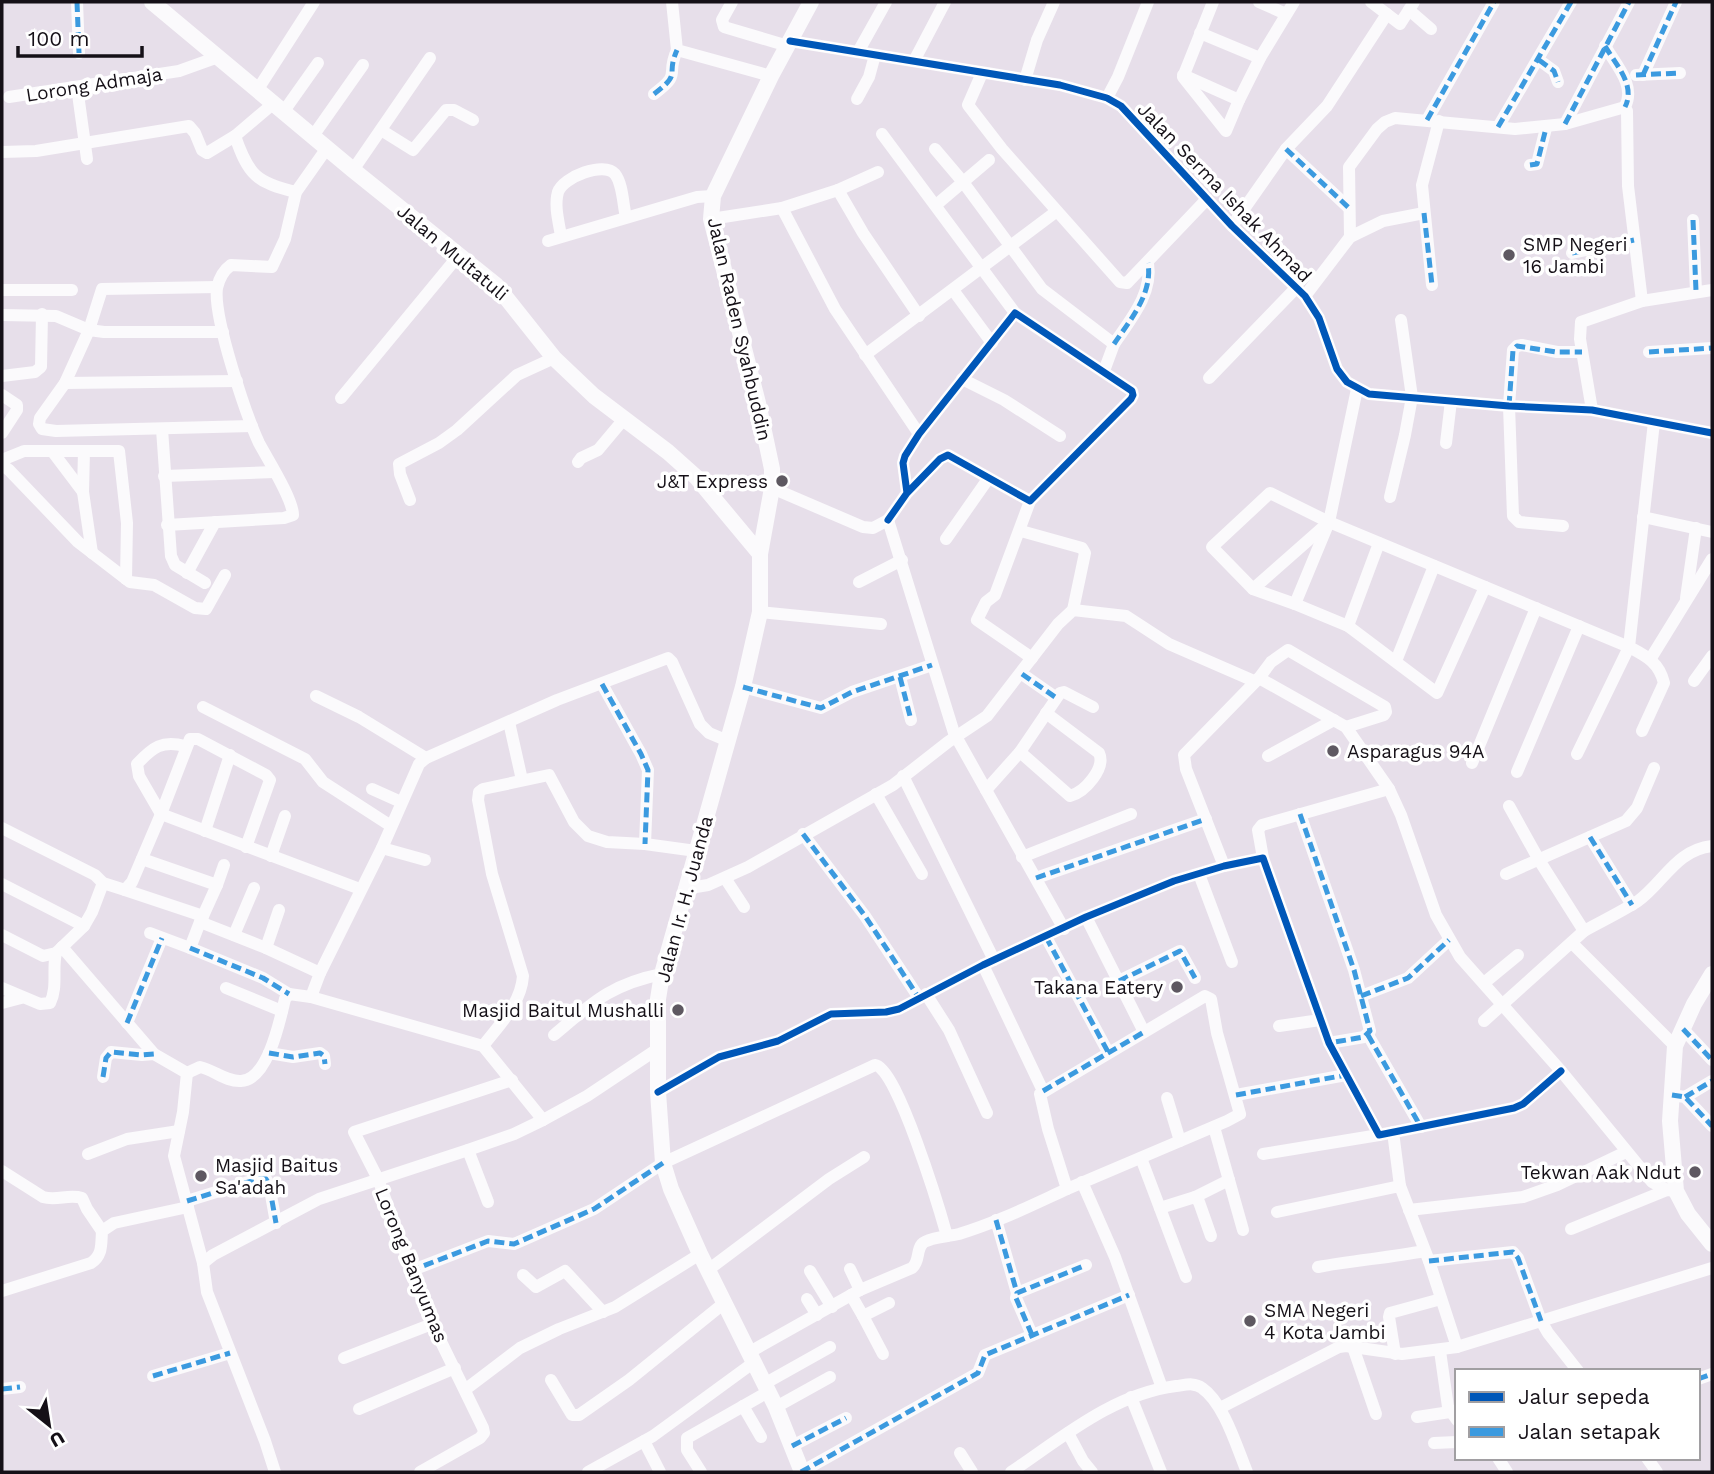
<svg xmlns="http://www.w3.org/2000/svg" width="1714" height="1474" font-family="'Work Sans',sans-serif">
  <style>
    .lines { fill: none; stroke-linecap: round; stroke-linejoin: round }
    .minor { stroke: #fbfafc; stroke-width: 12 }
    .major { stroke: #fbfafc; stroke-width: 16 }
    .quiet { stroke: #3b9adf; stroke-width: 5; stroke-dasharray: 10 5; stroke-linecap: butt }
    .cycleway-casing { stroke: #fff; stroke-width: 11 }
    .cycleway { stroke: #0057b8; stroke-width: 7 }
    .poi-dot { fill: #5e5861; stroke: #fff; stroke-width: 2.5 }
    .labels { text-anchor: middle; stroke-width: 7; stroke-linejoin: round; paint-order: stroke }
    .street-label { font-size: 19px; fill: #151017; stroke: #fff }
    .poi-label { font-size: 19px; fill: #151017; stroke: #fff; text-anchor: start }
  </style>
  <rect width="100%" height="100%" fill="#e7dfea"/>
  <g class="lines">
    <g class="minor">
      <path d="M77 2 79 53"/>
      <path d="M672 2 677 50 771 76"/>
      <path d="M732 2 722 20 724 27 788 46"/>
      <path d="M1213 2 1183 77 1226 131 1239 100 1260 58 1294 2"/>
      <path d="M1259 2 1286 14"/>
      <path d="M1371 2 1400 24 1414 2"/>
      <path d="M1409 10 1431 29"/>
      <path d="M1200 33 1260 58"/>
      <path d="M790 41 1060 85 1107 98 1121 106 1232 226 1305 296 1319 318 1337 369 1347 382 1369 394 1509 406 1592 410 1712 433"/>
      <path d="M1605 46C1616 65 1636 85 1625 107L1627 111 1628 186 1642 301"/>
      <path d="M858 52 886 2"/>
      <path d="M1539 60 1554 71 1558 82"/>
      <path d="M914 61 945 2"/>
      <path d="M982 73 968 105 1002 149 1120 282 1127 283 1207 199"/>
      <path d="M1183 75 1239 100"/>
      <path d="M1636 75 1680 73"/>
      <path d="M1643 75 1676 2"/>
      <path d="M1025 80 1037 40 1054 2"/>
      <path d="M77 87 87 159"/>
      <path d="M258 89 314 2"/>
      <path d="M654 94C683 72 665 77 677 50"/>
      <path d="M9 97 179 71 218 57"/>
      <path d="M1107 98 1118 77 1148 2"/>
      <path d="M857 99 869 77 875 55"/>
      <path d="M284 111 318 63"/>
      <path d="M1427 120 1494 2"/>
      <path d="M1565 124 1629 2"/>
      <path d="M1498 127 1571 2"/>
      <path d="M381 130 413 150 446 110H454L473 120"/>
      <path d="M882 134 1015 313"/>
      <path d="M235 136C248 174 256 183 296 192"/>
      <path d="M313 136 363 65"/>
      <path d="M935 149 963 182 1042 289 1114 344 1104 371"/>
      <path d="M1286 149 1349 208"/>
      <path d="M2 152 36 151 189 126 195 133 202 150 207 153 235 136 274 103"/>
      <path d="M1530 165 1537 164 1546 128"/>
      <path d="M353 170 430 58"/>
      <path d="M838 190 878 172"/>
      <path d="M936 205 989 160"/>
      <path d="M782 208 835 309 919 434"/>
      <path d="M711 219 782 208 838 190 863 233 919 316"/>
      <path d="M1693 220 1696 291"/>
      <path d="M1232 226 1286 149 1327 106 1387 14"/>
      <path d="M561 236C559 223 554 206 558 192 563 177 604 161 615 174 623 184 623 206 626 217"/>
      <path d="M1350 237 1349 167 1377 129 1385 122 1395 118 1515 129 1565 124 1625 107"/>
      <path d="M548 241 697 197 713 196"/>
      <path d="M1572 253 1634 240"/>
      <path d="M1432 285 1422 185 1439 121"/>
      <path d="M217 287 102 289 89 330 65 383 40 418 39 424 42 429 56 431 252 426"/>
      <path d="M2 290H72"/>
      <path d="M953 290 992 343"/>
      <path d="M1305 296 1350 237 1383 221 1424 213"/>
      <path d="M2 315 56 316 89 330 104 332H223"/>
      <path d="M1114 344C1130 320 1153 294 1148 263"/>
      <path d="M1649 352 1712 348"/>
      <path d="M865 355 1053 214"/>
      <path d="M2 376 35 372 41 367 42 314"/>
      <path d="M1209 378 1296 288"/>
      <path d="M962 379 1004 400 1060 436"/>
      <path d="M65 383 237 381"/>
      <path d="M1357 389 1329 522 1629 647 1577 754"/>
      <path d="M2 395 17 405V410L2 433"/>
      <path d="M341 398 459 255"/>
      <path d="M1592 410 1580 339 1581 322 1642 301 1712 290"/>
      <path d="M162 429 171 556 175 565 205 583"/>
      <path d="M1446 443 1451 401"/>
      <path d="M52 451 83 492"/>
      <path d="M84 451 83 492 92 553"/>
      <path d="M2 460 24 451H119L127 523 126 579"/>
      <path d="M578 462 581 458 598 450 624 419"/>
      <path d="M2 465 9 470 78 542 130 582 154 585 195 608 206 609 225 575"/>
      <path d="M164 476 274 472"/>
      <path d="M772 488 863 527 873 528 888 520 954 733 1064 929"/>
      <path d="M1390 497 1405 435 1412 397 1401 320"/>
      <path d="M410 500 400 474 399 464 439 443 457 430 517 375 554 358"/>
      <path d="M1030 501 995 595 986 602 977 620 1032 658"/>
      <path d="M1643 517 1712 532"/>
      <path d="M888 520 907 493 903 463 905 456 919 434 1015 313 1132 391 1133 395 1131 399 1030 501 948 455 940 459 907 493"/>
      <path d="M1329 522 1253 589 1295 604 1348 626 1437 693 1485 587"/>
      <path d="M167 525 284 518 293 515C293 499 268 460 259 443 246 415 213 317 217 288 219 279 224 270 231 265L272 267 285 239 296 192 327 148"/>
      <path d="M1563 526 1519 522 1513 516 1509 406 1513 350 1517 346 1522 345 1557 352H1582"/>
      <path d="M1021 531 1082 548 1085 553 1073 610"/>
      <path d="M946 539 988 479"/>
      <path d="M187 573 215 522"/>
      <path d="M859 582 902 560"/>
      <path d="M1253 589 1212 547 1270 493 1329 522 1295 604"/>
      <path d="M1686 598 1696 528"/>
      <path d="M760 612 881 624"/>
      <path d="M1348 626 1379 543"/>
      <path d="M1651 658 1712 559"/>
      <path d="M1396 661 1434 566"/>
      <path d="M1022 674 1055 697"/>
      <path d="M900 677 911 720"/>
      <path d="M1259 678 1271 662 1288 650 1385 707 1386 712 1384 715 1346 727"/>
      <path d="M1694 681 1712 656"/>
      <path d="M602 684 641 754 648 770 645 844"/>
      <path d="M743 687 821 708 852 692 932 665"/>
      <path d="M316 696 359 717 426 758"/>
      <path d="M203 707 305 759 323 782 391 826"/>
      <path d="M509 722 522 780"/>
      <path d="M1642 731 1664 683C1659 662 1646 656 1629 647L1654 422"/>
      <path d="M185 746C162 740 153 747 137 764L139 776 161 814 360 889"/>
      <path d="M1020 752 1070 796C1085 792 1106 768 1099 753L1046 713"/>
      <path d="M1268 756 1334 720"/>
      <path d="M1472 763 1536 608"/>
      <path d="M1517 772 1579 626"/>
      <path d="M903 776 994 960"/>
      <path d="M372 789 401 802"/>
      <path d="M986 790 1020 752 1060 693 1064 692 1093 707"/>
      <path d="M876 794 922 874"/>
      <path d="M1300 814 1354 970 1370 1031 1364 1037 1329 1043"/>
      <path d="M2 828 95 875 103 883 125 890"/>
      <path d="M205 831 230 755"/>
      <path d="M803 834 865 916 919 998"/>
      <path d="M1590 837 1632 905"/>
      <path d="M246 847 270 780 266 775 198 739H190L161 814 132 882 125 890 203 916 200 922 266 948 320 973"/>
      <path d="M382 848 425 860"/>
      <path d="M271 856 285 816"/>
      <path d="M1022 857 1131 814"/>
      <path d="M1263 858 1258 830 1262 825 1389 789"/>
      <path d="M142 859 217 885 203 916"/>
      <path d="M1224 866 1186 769 1184 755 1259 678 1346 727 1389 789 1401 815 1436 915 1460 957 1561 1071 1652 1182 1667 1190 1676 1191"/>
      <path d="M1199 874 1232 962"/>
      <path d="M1506 874 1626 821 1637 808 1654 768"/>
      <path d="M725 878 744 907"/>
      <path d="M1036 878 1206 819"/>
      <path d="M2 884 84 926 92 912 103 883"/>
      <path d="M217 885 224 865"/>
      <path d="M684 889 708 885 748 867 893 785 948 742 987 716 1058 624 1073 610 1126 616 1169 644 1254 681"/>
      <path d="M1086 917 1144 1032"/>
      <path d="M1584 931C1602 921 1621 912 1638 901 1664 882 1676 850 1712 846"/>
      <path d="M150 933 190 948 200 922"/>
      <path d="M2 935 43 956 56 953 84 926"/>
      <path d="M234 935 254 888"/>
      <path d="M1046 937 1108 1052"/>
      <path d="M1572 943 1675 1046"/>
      <path d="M62 947 154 1054 187 1073"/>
      <path d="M190 948 263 978 289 994 311 997 483 1046 543 1120"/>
      <path d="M266 948 279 910"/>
      <path d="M983 965 1043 1091"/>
      <path d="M1119 981 1180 951 1195 978"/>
      <path d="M1484 983 1518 955"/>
      <path d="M2 988 40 1004 50 1003C58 987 52 969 56 953"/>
      <path d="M226 988 282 1011"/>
      <path d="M926 994 949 1030 987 1113"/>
      <path d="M1205 996 1211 999 1217 1033 1240 1114 1227 1121 1067 1189 1048 1129 1040 1094Z"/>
      <path d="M1361 996 1408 978 1449 940"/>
      <path d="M311 997 320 973 382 848 419 764 426 758 557 700 668 658 672 662 700 724 709 733 728 741"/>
      <path d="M2 1003 21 998"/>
      <path d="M1484 1021 1584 931 1539 860 1509 806"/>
      <path d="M127 1023 162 938"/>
      <path d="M1279 1026 1320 1020"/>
      <path d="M1683 1029 1712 1060"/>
      <path d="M554 1035C592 1003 611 984 662 974"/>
      <path d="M1368 1035 1421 1127"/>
      <path d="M483 1046C499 1025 521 1004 523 976L492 874 478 800 479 792 483 789 549 775 574 822 588 836 607 842 645 844 696 851"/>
      <path d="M269 1053 293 1057 320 1053 324 1056 325 1064"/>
      <path d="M187 1073 183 1112 174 1156 203 1263 207 1292 265 1441 275 1472"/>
      <path d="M187 1073 200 1067C214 1070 226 1082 241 1081 268 1080 280 1020 285 999L289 994"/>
      <path d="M103 1077 106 1058 111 1052 142 1055 154 1054"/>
      <path d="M658 1092 719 1057 778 1041 831 1014 886 1012 899 1009 983 965 1086 917 1174 881 1224 866 1263 858 1329 1043 1379 1135 1514 1108 1523 1104 1561 1071"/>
      <path d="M1236 1095 1346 1075"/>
      <path d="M1672 1095 1685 1097 1712 1126"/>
      <path d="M1685 1097 1712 1081"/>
      <path d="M1167 1098 1180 1141"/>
      <path d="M1214 1127 1243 1230"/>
      <path d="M1393 1132 1400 1186"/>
      <path d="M468 1150 488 1202"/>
      <path d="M88 1154 127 1139 179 1131"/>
      <path d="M1263 1154 1379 1135"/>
      <path d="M1141 1158 1186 1277"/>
      <path d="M2 1171 43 1197C56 1201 69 1194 82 1198L87 1209 102 1231"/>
      <path d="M1082 1182 1115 1257 1162 1388"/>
      <path d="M1195 1197 1229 1180"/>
      <path d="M187 1201 258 1179H266L269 1184 276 1223"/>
      <path d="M1160 1208 1195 1197 1199 1202 1211 1236"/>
      <path d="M1409 1210 1523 1197 1557 1185 1626 1152"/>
      <path d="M1277 1212 1400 1186 1429 1261 1457 1347"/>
      <path d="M996 1220 1017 1293"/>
      <path d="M1571 1229 1667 1190"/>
      <path d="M1429 1261 1513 1252 1518 1258 1541 1321 1548 1333 1578 1371"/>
      <path d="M203 1263 213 1255 319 1199 468 1150 514 1134 543 1120 587 1096 659 1048"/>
      <path d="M1318 1267C1354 1260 1389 1258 1424 1251"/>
      <path d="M850 1269 860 1290"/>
      <path d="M708 1270 829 1179 864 1157"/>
      <path d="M410 1271 488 1241 514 1244 594 1209 663 1163 875 1065C897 1067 940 1211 947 1236"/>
      <path d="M810 1271 832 1307"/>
      <path d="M523 1275 536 1287 565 1271 603 1312"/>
      <path d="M2 1291 91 1263C103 1255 101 1244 102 1231L114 1223 188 1207"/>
      <path d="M851 1295 863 1316 889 1303"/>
      <path d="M807 1299 817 1315"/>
      <path d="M863 1316 883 1354"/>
      <path d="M1032 1335 1016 1298 1017 1293 1086 1265"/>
      <path d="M1353 1347 1376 1414"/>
      <path d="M1440 1351 1448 1407 1457 1420"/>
      <path d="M748 1353 860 1290 912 1268C920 1261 916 1251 922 1244 927 1238 951 1236 959 1234 996 1223 1032 1205 1067 1189"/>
      <path d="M1395 1354 1389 1317 1390 1313 1441 1299"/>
      <path d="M344 1358 432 1324"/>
      <path d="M153 1376 230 1353"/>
      <path d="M1698 1379 1712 1374"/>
      <path d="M551 1380 572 1415H579L629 1380 723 1304"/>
      <path d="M764 1384 830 1347"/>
      <path d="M2 1389 20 1387"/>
      <path d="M466 1389 520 1348 559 1329 615 1307 700 1254"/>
      <path d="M1131 1397 1161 1472"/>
      <path d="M743 1406 761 1437"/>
      <path d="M776 1407 830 1377"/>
      <path d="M1220 1408 1339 1347 1346 1346 1402 1354 1457 1347 1712 1268"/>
      <path d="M359 1409 455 1368"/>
      <path d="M1417 1417 1450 1412"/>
      <path d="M1068 1433 1083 1461 1092 1472"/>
      <path d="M644 1441 660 1472"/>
      <path d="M1434 1443 1457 1442"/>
      <path d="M792 1446 846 1418"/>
      <path d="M960 1453 972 1472"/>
      <path d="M1498 1458 1507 1472"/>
      <path d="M1647 1458 1657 1472"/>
      <path d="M420 1472 480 1438 484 1433 483 1428 427 1313 378 1179 354 1132 512 1080"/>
      <path d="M588 1472 653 1436 753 1363"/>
      <path d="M701 1472 687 1450V1438L768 1392"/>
      <path d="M801 1472 978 1373 985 1355 1129 1295"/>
      <path d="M1011 1472C1063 1437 1113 1394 1176 1386 1185 1385 1194 1382 1202 1388 1224 1403 1237 1448 1247 1472"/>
    </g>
    <g class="major">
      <path d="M152 2 353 170 496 285 554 358 594 396 668 452 696 477 760 554"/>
      <path d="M1712 974 1694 1004 1675 1046 1670 1121 1676 1191 1688 1214 1712 1244"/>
      <path d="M802 1472 776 1407 700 1254 671 1189 663 1163 658 1092V999L662 974 743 687 760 612V554L772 488V469L758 403 711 219 713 196 771 76 811 2"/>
    </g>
    <g class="quiet">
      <path d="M77 2 79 53"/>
      <path d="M1605 46C1616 65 1636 85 1625 107"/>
      <path d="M1539 60 1554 71 1558 82"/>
      <path d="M1636 75 1680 73"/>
      <path d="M1643 75 1676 2"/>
      <path d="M654 94C683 72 665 77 677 50"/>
      <path d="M1427 120 1494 2"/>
      <path d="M1565 124 1629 2"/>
      <path d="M1498 127 1571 2"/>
      <path d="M1286 149 1349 208"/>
      <path d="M1530 165 1537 164 1546 128"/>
      <path d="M1424 213 1432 285"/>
      <path d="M1693 220 1696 291"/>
      <path d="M1572 253 1634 240"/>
      <path d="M1114 344C1130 320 1153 294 1148 263"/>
      <path d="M1649 352 1712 348"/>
      <path d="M1509 406 1513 350 1517 346 1557 352H1582"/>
      <path d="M1022 674 1055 697"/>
      <path d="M900 677 911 720"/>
      <path d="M602 684 641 754 648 770 645 844"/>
      <path d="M743 687 821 708 852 692 932 665"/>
      <path d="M1300 814 1354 970 1370 1031 1364 1037 1329 1043"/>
      <path d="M803 834 865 916 919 998"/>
      <path d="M1590 837 1632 905"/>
      <path d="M1036 878 1206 819"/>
      <path d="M1046 937 1108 1052"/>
      <path d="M190 948 263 978 289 994"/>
      <path d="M1119 981 1180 951 1195 978"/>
      <path d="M1361 996 1408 978 1449 940"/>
      <path d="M127 1023 162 938"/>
      <path d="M1683 1029 1712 1060"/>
      <path d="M1368 1035 1421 1127"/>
      <path d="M269 1053 293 1057 320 1053 324 1056 325 1064"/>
      <path d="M103 1077 106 1058 111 1052 142 1055 154 1054"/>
      <path d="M1043 1091 1144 1032"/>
      <path d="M1236 1095 1346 1075"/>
      <path d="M1672 1095 1685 1097 1712 1126"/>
      <path d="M1685 1097 1712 1081"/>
      <path d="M187 1201 258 1179H266L269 1184 276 1223"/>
      <path d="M996 1220 1017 1293"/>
      <path d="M1429 1261 1513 1252 1518 1258 1541 1321"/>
      <path d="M410 1271 488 1241 514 1244 594 1209 663 1163"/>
      <path d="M1032 1335 1016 1298 1017 1293 1086 1265"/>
      <path d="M153 1376 230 1353"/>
      <path d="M1698 1379 1712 1374"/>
      <path d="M2 1389 20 1387"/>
      <path d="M792 1446 846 1418"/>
      <path d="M801 1472 978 1373 985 1355 1129 1295"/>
    </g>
    <g class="cycleway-casing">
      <g id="cycleway">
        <path d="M790 41 1060 85 1107 98 1121 106 1232 226 1305 296 1319 318 1337 369 1347 382 1369 394 1509 406 1592 410 1712 433"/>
        <path d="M888 520 907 493 903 463 905 456 919 434 1015 313 1132 391 1133 395 1131 399 1030 501 948 455 940 459 907 493"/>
        <path d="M658 1092 719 1057 778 1041 831 1014 886 1012 899 1009 983 965 1086 917 1174 881 1224 866 1263 858 1329 1043 1379 1135 1514 1108 1523 1104 1561 1071"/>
      </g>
    </g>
    <use href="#cycleway" class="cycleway"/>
  </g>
  <g class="poi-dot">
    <circle cx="1509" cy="255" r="7"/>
    <circle cx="782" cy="481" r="7"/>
    <circle cx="1333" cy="751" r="7"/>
    <circle cx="1177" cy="987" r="7"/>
    <circle cx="678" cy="1010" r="7"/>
    <circle cx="1695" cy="1172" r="7"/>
    <circle cx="201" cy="1176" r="7"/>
    <circle cx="1250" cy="1321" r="7"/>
  </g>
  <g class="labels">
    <g class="street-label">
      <text transform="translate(94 84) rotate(-9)" y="7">Lorong Admaja</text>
      <text transform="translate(1225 192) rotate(46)" y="7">Jalan Serma Ishak Ahmad</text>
      <text transform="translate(453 252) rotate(40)" y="7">Jalan Multatuli</text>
      <text transform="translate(740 329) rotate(77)" y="7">Jalan Raden Syahbuddin</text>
      <text transform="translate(684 899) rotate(-75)" y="7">Jalan Ir. H. Juanda</text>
      <text transform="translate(412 1265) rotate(68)" y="7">Lorong Banyumas</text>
    </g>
    <g class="poi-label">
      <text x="1523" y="251">SMP Negeri<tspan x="1523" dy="22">16 Jambi</tspan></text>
      <text x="768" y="488" text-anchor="end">J&amp;T Express</text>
      <text x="1347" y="758">Asparagus 94A</text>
      <text x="1163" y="994" text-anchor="end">Takana Eatery</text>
      <text x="664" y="1017" text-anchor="end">Masjid Baitul Mushalli</text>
      <text x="215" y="1172">Masjid Baitus<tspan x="215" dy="22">Sa'adah</tspan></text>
      <text x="1681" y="1179" text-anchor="end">Tekwan Aak Ndut</text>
      <text x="1264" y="1317">SMA Negeri<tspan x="1264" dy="22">4 Kota Jambi</tspan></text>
    </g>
  </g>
  <rect width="1714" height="1474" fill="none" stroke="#151017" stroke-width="7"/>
  <rect x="1455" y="1369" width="245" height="91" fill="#ffffff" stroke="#a19fa2" stroke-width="2"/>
  <rect x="1469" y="1392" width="35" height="10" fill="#0057b8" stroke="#a19fa2" stroke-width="2"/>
  <text x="1518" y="1404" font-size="21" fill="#151017">Jalur sepeda</text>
  <rect x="1469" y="1427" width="35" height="10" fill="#3b9adf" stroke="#a19fa2" stroke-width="2"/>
  <text x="1518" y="1439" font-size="21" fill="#151017">Jalan setapak</text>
  <g transform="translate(49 1425) rotate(150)" stroke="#ffffff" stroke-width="5" paint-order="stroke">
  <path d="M0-5L12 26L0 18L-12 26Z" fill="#151017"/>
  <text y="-10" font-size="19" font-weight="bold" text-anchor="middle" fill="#151017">U</text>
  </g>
  <path d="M18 46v10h124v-10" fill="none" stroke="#151017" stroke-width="3.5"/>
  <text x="28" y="46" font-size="21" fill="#151017" stroke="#ffffff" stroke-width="5" paint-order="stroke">100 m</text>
</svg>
